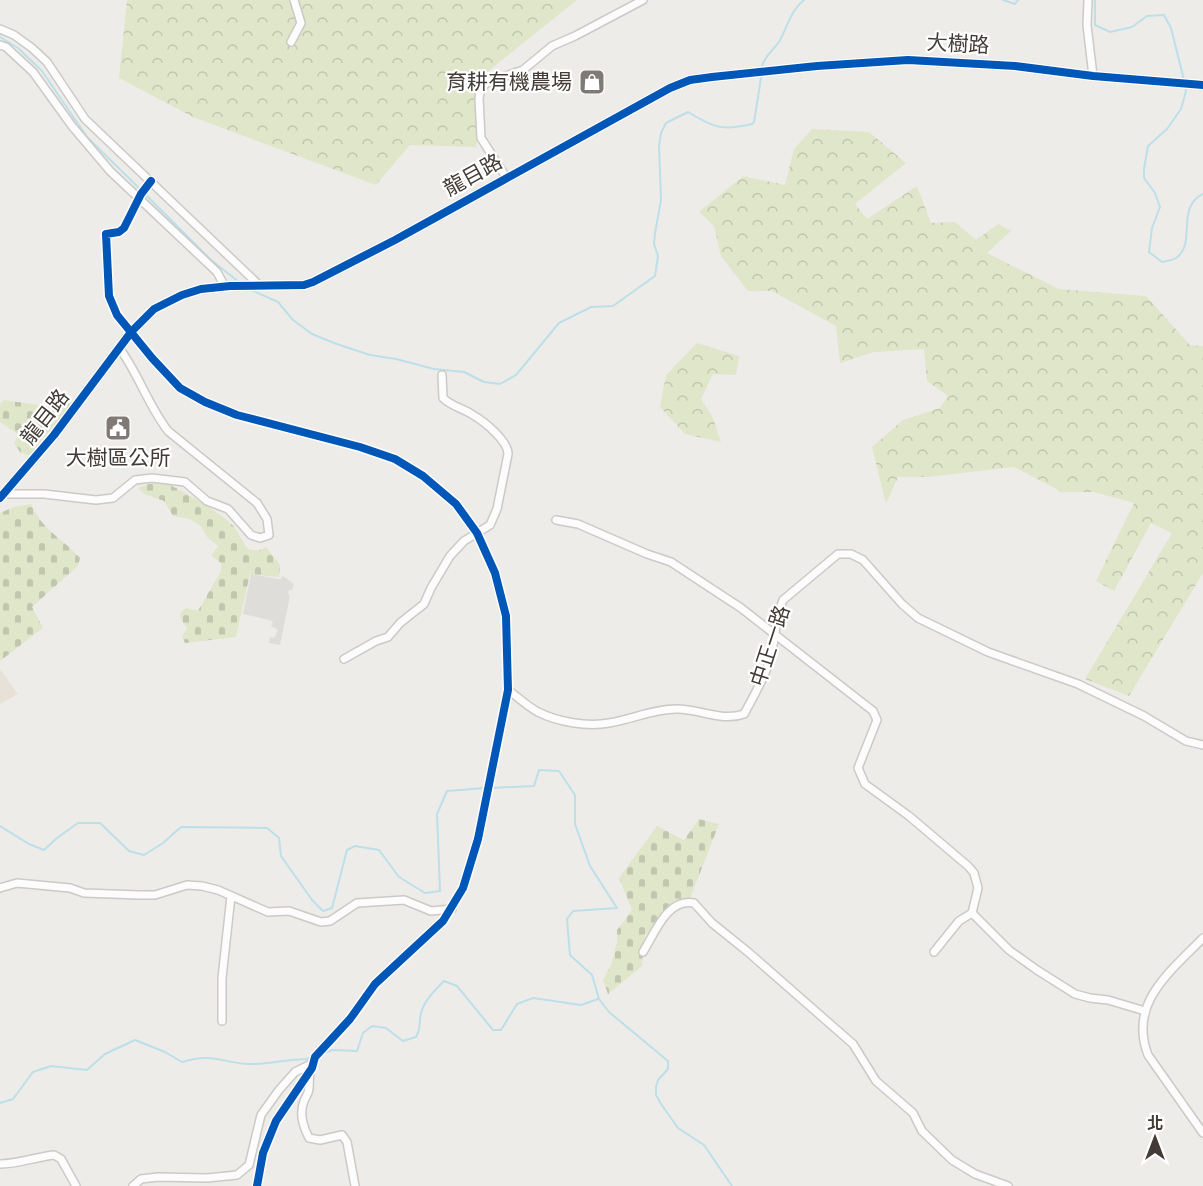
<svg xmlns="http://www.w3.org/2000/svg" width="1203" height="1186" font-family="'Archivo Narrow','Noto Sans TC',sans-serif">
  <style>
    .education { fill: #e8e1d8 }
    .forest { fill: url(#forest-crowns) }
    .cemetery { fill: url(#cemetery-stones) }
    .parking { fill: #dfddda }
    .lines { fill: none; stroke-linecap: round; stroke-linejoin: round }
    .stream { stroke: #bcdfe9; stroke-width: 2 }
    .minor-casing { stroke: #ccc9c6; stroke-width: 10 }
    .tertiary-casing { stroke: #ccc9c6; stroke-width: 11 }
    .minor { stroke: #fcfcfc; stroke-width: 7 }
    .tertiary { stroke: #fcfcfc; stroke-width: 8 }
    .cycleway-casing { stroke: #fff; stroke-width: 11 }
    .cycleway { stroke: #0057b8; stroke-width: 8 }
    .labels { text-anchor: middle; stroke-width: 4.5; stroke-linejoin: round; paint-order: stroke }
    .street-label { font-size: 21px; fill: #433c36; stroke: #fff }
    .poi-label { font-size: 21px; fill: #433c36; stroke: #fff; text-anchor: end }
  </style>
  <defs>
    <pattern id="forest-crowns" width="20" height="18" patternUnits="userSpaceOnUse" patternTransform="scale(1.5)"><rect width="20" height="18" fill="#e0e6ca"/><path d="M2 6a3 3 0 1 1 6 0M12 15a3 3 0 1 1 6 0" fill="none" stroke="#c1c6ae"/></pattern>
    <pattern id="cemetery-stones" width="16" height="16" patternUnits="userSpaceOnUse" patternTransform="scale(1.5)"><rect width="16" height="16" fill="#e0e6ca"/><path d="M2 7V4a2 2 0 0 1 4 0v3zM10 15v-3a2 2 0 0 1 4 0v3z" fill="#c1c6ae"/></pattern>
  </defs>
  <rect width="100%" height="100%" fill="#eeece9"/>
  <path class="education" d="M0 669 18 694 0 704Z"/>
  <g class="forest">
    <path d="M127 0H577L486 73 476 147 410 145 376 185 193 117 119 78Z"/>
    <path d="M812 129 869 132 906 163 855 204 867 219 917 186 931 223 955 222 976 240 998 224 1011 231 987 253 1059 289 1146 296 1190 345 1203 346V573L1129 696 1085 679 1172 533 1151 523 1114 591 1096 581 1134 503 1094 492H1062L1014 467 928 477H898L886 504 872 447 903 420 940 408 948 396 927 381 924 349 874 352 840 363 836 326 772 291H748L721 256 714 226 699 212 743 176 785 185 794 149Z"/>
    <path d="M697 343 739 356 736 375 713 374 701 399 713 418 721 442 685 434 660 407 666 375Z"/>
  </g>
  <g class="cemetery">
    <path d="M4 400 45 406 62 402H78L45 436 30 456 20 452 14 443 19 435 0 422V404Z"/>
    <path d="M165 483C181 489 226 516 236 529 240 536 243 543 248 549L258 551 266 547 280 565 279 577 250 574 236 637 185 643 182 637 187 628 181 620 180 613 186 608 198 611 221 571V563L211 556 218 546 207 537 201 526 190 519 173 516 164 501 144 494 138 488 149 484Z"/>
    <path d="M31 504C34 510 37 516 41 521 52 535 68 544 80 558L78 566 32 607 43 628 0 661V513L14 507Z"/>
    <path d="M699 819 719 824 689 901 668 913 645 935 642 966 608 994 603 980 612 963 617 941V930L632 910 619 878 657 826 684 840Z"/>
  </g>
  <path class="parking" d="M251 574 278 579H281L282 575 294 584 292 590H289L288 594 290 596 280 645 269 643 270 637 274 638 278 630 271 626 273 621 243 614Z"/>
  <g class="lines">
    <g class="stream">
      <path d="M1003 0 1015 4 1018 0"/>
      <path d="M1095 0V25L1110 32 1132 27 1147 16 1164 15 1171 28 1184 80"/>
      <path d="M0 37 18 48 42 71 87 137 141 190"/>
      <path d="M762 66C765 56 773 50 779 42 787 28 791 10 804 0"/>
      <path d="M1185 86 1186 91 1181 109 1167 129 1148 146 1144 169V178L1155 193 1160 207 1152 228 1149 252 1162 262C1166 261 1173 260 1176 258 1197 244 1175 208 1203 194"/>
      <path d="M145 194 211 260 239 282"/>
      <path d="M249 289 278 302 293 320 312 334 334 343 370 355 396 359 434 369 464 372 484 382 500 384 516 375 559 323 591 307 613 306 655 276 658 256 654 244 655 233 661 200 659 146 661 133 666 123 688 112C714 128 722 131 752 124L754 122 761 78"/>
      <path d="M491 788 534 786 539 770 559 771 575 795V824L590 866 617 908 573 911 567 919 570 955 592 975 599 999 609 1012 668 1061V1069L658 1080 656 1087V1095L661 1104 678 1128 704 1145 732 1186"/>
      <path d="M0 826 29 844 44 850 57 838 78 823H100L129 851 144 855 163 843 181 827 267 828 279 838 281 856 312 900 323 911 332 908 347 850 355 846 379 850 399 877 425 893 440 891 437 814 447 791 485 788"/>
      <path d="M322 1054 332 1050 357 1051 363 1033 372 1026 386 1028 403 1041 416 1037C421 1029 419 1022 421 1013 424 1001 435 990 444 981L457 986 493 1030H501L517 1004 533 998 581 1005 598 999"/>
      <path d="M0 1103 13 1099 33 1072 51 1066 87 1070 105 1054 135 1040 165 1052 182 1062C212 1053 220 1062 248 1064 267 1065 287 1059 306 1059L313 1057"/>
    </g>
    <g class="minor-casing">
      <g id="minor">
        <path d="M1088 0 1087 25 1093 76"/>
        <path d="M0 29 14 35 32 48 47 62 85 119 260 286"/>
        <path d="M291 42 301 23 294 0"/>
        <path d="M0 45 6 47 33 72 72 126 110 171 217 272 225 287"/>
        <path d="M506 177 481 138 479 98 481 88 488 82 523 70 552 46 575 36 643 0"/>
        <path d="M151 181 141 194 124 228 119 232 106 234 109 296 117 315 152 358 180 388 205 402 237 415 360 447 395 459 423 476 456 504 477 533 495 573 506 616 508 690 478 839 463 888 443 921 375 984 350 1019 315 1057 312 1068"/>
        <path d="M5 494H44L96 500 113 498 135 480 152 478 185 482 207 501 228 509 251 535 260 538 269 535 267 519 257 503 168 431C148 405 139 375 120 349"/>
        <path d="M556 520 578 524 647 554 671 562 741 608 873 711 877 720 858 768 865 784 909 816 968 866 974 873 978 888 972 913 959 921 934 952"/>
        <path d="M344 659 376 641 388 637 400 623 424 604 431 588 450 556 464 541 490 525 497 509 508 454C508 441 485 422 473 415 463 408 452 407 443 398L442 375"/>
        <path d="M508 690C518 697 527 706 538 712 558 722 587 727 609 723 633 719 653 709 677 709 700 709 722 722 744 714 754 696 765 677 771 657 775 639 775 619 783 600L838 554H851L863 560 902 604 918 618 988 652 1078 684 1144 716 1186 741 1203 745"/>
        <path d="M0 888 17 883 70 888 84 893 139 895H155L187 885 202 886 218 890 268 912 289 911 321 922 330 921 357 903 404 900 431 911 452 909"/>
        <path d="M972 913 1009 950 1037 970 1075 994 1090 998 1108 1000 1145 1011"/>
        <path d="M1203 938C1170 972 1128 1003 1148 1055L1203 1133"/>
        <path d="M643 952C655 933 667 898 694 903L712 923 748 952 853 1044 876 1081 913 1113 922 1131 952 1160 975 1174 1008 1186"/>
        <path d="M222 1021V978L231 896"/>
        <path d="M312 1064C308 1071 310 1080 309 1088 309 1093 306 1096 304 1101 299 1114 303 1126 309 1138L320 1140 342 1135 347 1142 355 1186"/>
        <path d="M0 1164C18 1164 36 1157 54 1155L61 1159 76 1186"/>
        <path d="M133 1186 141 1179 158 1177 207 1178 237 1175 249 1165 261 1115 279 1090 295 1072 313 1063"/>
        <path d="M257 1186 263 1153 276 1121 306 1077"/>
      </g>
    </g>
    <g class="tertiary-casing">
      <path id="tertiary" d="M0 498 54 435 132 331 154 309 182 295 201 289 230 286 304 285 313 282 395 240 670 88 690 80 712 77 817 66 908 60 1015 66 1093 76 1203 85"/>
    </g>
    <use href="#minor" class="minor"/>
    <use href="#tertiary" class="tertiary"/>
    <g class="cycleway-casing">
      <g id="cycleway">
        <path d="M151 181 141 194 124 228 119 232 106 234 109 296 117 315 152 358 180 388 205 402 237 415 360 447 395 459 423 476 456 504 477 533 495 573 506 616 508 690 478 839 463 888 443 921 375 984 350 1019 315 1057 312 1068 276 1121 263 1153 257 1186"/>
        <path d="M0 498 54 435 132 331 154 309 182 295 201 289 230 286 304 285 313 282 395 240 670 88 690 80 712 77 817 66 908 60 1015 66 1093 76 1203 85"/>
      </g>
    </g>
    <use href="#cycleway" class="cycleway"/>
  </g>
  <defs>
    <g id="shop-square" transform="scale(1.35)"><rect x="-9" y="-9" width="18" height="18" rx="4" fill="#7f7a75" stroke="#fff"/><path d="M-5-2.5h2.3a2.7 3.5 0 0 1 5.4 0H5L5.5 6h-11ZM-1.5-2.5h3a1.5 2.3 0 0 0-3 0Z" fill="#fff"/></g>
    <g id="civic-square" transform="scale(1.35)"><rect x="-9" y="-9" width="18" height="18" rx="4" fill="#7f7a75" stroke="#fff"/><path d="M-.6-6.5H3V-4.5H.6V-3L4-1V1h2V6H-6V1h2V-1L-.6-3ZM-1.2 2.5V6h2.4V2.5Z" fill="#fff"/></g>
  </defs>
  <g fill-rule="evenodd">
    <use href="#shop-square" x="592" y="82"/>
    <use href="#civic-square" x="118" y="428"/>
  </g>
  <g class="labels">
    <g class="street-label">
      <text transform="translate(958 44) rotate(3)" y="7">大樹路</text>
      <text transform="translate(473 175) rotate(-29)" y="7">龍目路</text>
      <text transform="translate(45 417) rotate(-52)" y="7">龍目路</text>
      <text transform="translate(770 646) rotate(-72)" y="7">中正一路</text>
    </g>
    <g class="poi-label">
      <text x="572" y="89">育耕有機農場</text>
      <text x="118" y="465" text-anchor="middle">大樹區公所</text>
    </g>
  </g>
  <g transform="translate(1155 1138)" stroke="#ffffff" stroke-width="4.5" paint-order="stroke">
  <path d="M0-4.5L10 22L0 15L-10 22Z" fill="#433c36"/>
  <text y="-9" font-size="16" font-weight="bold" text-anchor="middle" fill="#433c36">北</text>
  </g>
</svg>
